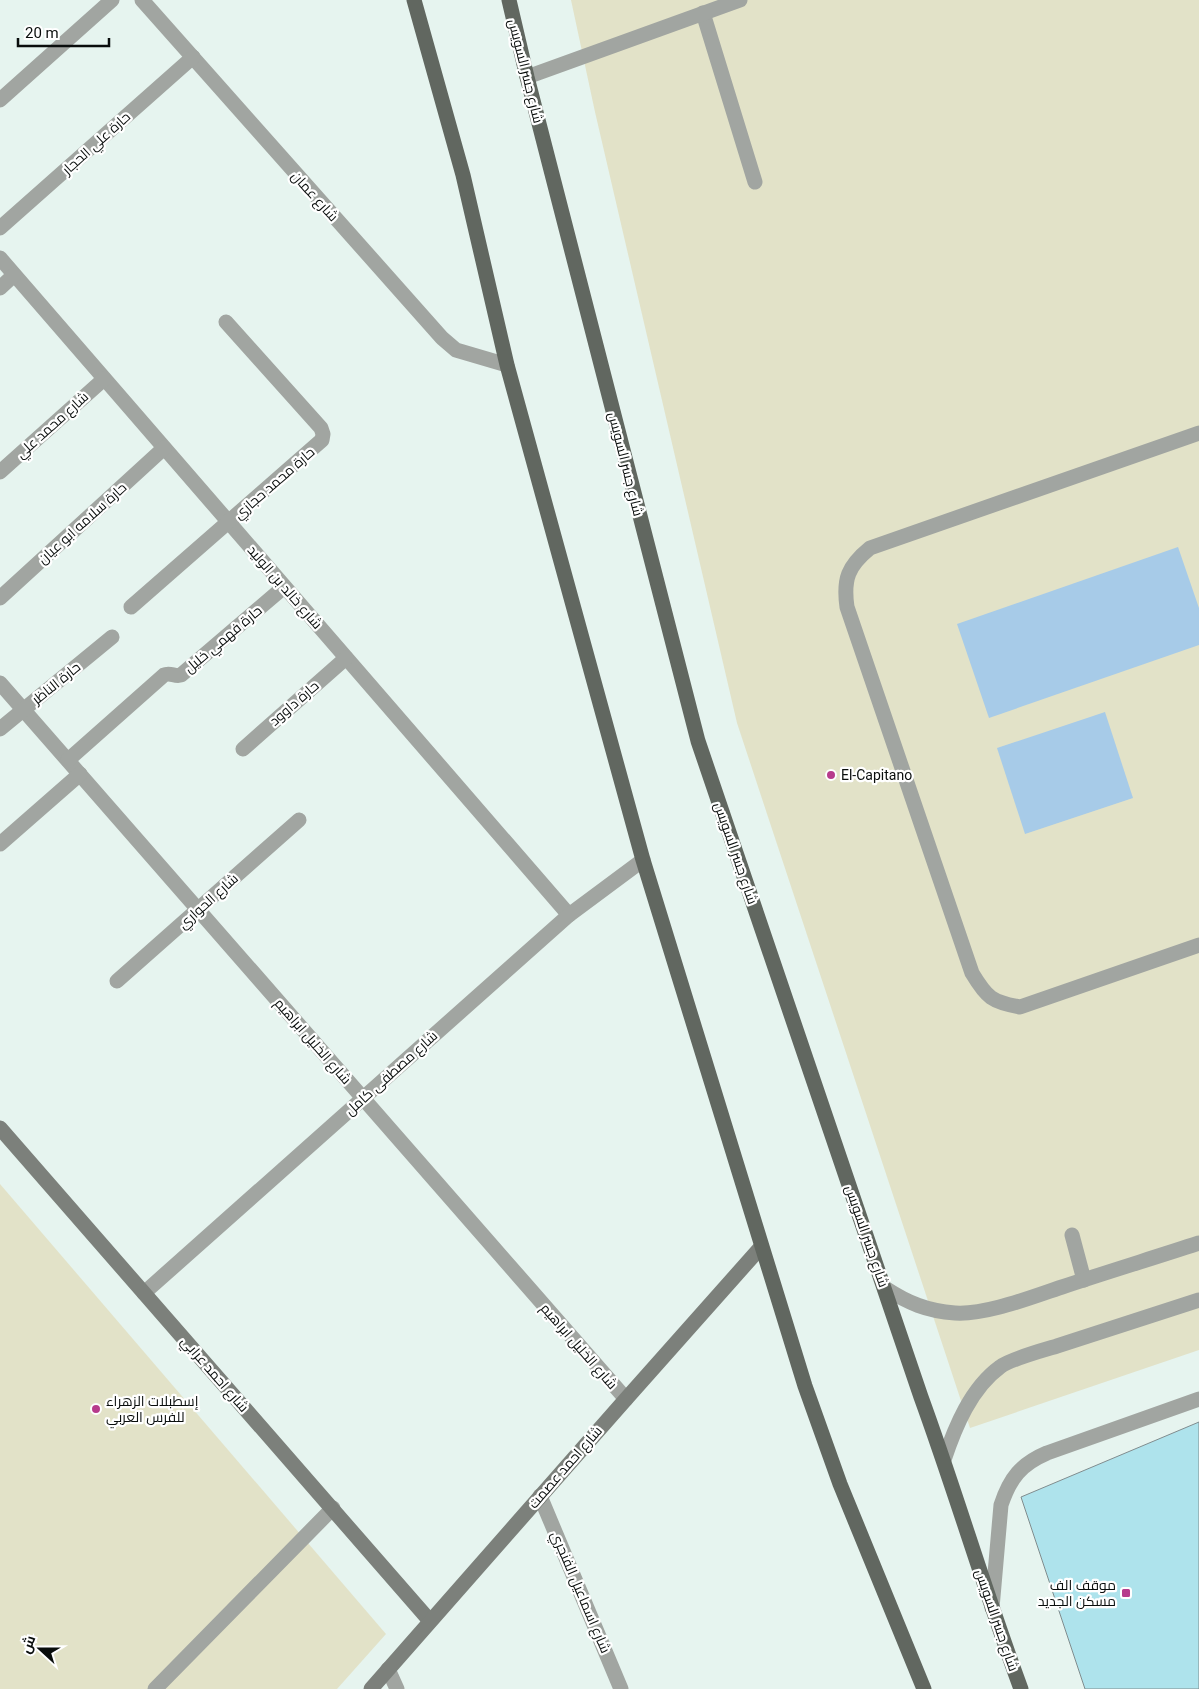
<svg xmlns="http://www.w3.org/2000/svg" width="1199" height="1689" font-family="Roboto,Cairo,sans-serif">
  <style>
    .green { fill: #e2e2c8 }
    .water { fill: #a7cbe8 }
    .building { fill: #aee3ec; stroke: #808c8e }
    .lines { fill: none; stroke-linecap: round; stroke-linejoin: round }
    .lane { stroke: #a1a5a1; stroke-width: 15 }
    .street { stroke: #a1a5a1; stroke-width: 15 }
    .secondary { stroke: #7c807b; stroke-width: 15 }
    .primary { stroke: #616760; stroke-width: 15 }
    .poi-dot { fill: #b73b8c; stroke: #fff; stroke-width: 2 }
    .labels { text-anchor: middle; stroke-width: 4.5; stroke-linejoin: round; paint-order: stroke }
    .street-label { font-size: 14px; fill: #090d0c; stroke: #fff }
    .poi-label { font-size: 14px; fill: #090d0c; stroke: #fff; text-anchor: start }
  </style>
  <rect width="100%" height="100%" fill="#e6f4ef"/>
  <g class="green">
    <path d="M571 0H1199V1350L970 1428 737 723 595 112Z"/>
    <path d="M0 1184 386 1634 337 1689H0Z"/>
  </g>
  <g class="water">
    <path d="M1178 547 1199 608V645L989 718 957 624Z"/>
    <path d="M1105 712 1133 798 1025 834 997 748Z"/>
  </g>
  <path class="building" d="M1199 1422V1689H1085L1021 1497Z"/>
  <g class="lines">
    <g class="lane">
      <path d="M703 13 755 182"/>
      <path d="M527 77 740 0"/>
      <path d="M1199 433 870 548C848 566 843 579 847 607L972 973C987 998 992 1002 1020 1007L1199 945"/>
      <path d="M1072 1235 1084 1280"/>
      <path d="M885 1288C908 1303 927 1311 955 1313 987 1315 1031 1297 1062 1287 1107 1272 1153 1258 1199 1243"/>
      <path d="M944 1460C955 1427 971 1388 1000 1367 1010 1359 1044 1350 1057 1346 1105 1330 1152 1315 1199 1300"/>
      <path d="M992 1608 1001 1505C1010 1478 1021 1464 1047 1453L1199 1399"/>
      <path d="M155 1689 333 1508"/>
    </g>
    <g class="street">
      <path d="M142 0 442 338 456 350 507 365"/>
      <path d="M0 100 112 0"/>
      <path d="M0 228 193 57"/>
      <path d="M0 258 569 915"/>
      <path d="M0 288 14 275"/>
      <path d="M0 472 104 379"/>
      <path d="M0 598 164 448"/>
      <path d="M131 607 322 440 323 434 321 428 226 322"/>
      <path d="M0 683 626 1399"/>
      <path d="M0 729 112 637"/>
      <path d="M243 749 346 658"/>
      <path d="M68 760 164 675C170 672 175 677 181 675L284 587"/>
      <path d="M0 844 80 774"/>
      <path d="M117 981 299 820"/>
      <path d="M144 1293 569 915 643 860"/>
      <path d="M540 1496 621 1689"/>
      <path d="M388 1669 397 1689"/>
    </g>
    <g class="secondary">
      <path d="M0 1128 430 1621"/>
      <path d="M371 1689 626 1399 761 1247"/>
    </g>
    <g class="primary">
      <path d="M414 0 463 175 507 365 643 860 805 1386 840 1484 924 1689"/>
      <path d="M509 0 527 77 698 741 921 1397C956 1493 985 1592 1021 1689"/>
    </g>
  </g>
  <g class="poi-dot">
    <circle cx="831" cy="775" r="5"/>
    <circle cx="96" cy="1409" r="5"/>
    <rect x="1121" y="1588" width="10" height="10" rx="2.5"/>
  </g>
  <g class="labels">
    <g class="street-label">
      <text transform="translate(526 71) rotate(76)" y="5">شارع جسر السويس</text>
      <text transform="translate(96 143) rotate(-42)" y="5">حارة علي الحجار</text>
      <text transform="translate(315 196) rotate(48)" y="5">شارع عمان</text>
      <text transform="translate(52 425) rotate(-42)" y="5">شارع محمد علي</text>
      <text transform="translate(626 464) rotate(76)" y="5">شارع جسر السويس</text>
      <text transform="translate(274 483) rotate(-41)" y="5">حارة محمد حجازي</text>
      <text transform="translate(82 523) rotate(-42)" y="5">حارة سلامه ابو عيان</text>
      <text transform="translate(285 587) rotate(49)" y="5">شارع خالد بن الوليد</text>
      <text transform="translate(223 639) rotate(-40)" y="5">حارة فهمي خليل</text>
      <text transform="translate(56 683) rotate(-39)" y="5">حارة الناظر</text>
      <text transform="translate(294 703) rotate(-41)" y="5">حارة داوود</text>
      <text transform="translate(736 853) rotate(71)" y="5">شارع جسر السويس</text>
      <text transform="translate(208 901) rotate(-42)" y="5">شارع الحواري</text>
      <text transform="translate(313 1041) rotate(49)" y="5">شارع الخليل ابراهيم</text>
      <text transform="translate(391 1073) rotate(-42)" y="5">شارع مصطفى كامل</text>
      <text transform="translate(867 1236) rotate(71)" y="5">شارع جسر السويس</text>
      <text transform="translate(579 1346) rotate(49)" y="5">شارع الخليل ابراهيم</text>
      <text transform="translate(215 1374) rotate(49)" y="5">شارع احمد عرابي</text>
      <text transform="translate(565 1467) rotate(-49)" y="5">شارع احمد عصمت</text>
      <text transform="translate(581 1592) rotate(67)" y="5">شارع اسماعيل الفنجري</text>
      <text transform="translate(997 1620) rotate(71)" y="5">شارع جسر السويس</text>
    </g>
    <g class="poi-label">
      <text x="841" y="780">El-Capitano</text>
      <text x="106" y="1406">إسطبلات الزهراء<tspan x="106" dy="16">للفرس العربي</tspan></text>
      <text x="1116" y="1590" text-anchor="end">موقف الف<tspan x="1116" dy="16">مسكن الجديد</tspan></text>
    </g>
  </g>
  <g transform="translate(40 1649) rotate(291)" stroke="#ffffff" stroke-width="4" paint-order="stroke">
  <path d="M0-4L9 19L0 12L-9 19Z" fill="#090d0c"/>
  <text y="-8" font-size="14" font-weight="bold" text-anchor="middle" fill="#090d0c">ش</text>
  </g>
  <path d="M18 38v8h91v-8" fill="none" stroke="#090d0c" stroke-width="2.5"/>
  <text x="25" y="38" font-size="15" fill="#090d0c" stroke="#ffffff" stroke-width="4" paint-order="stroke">20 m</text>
</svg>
